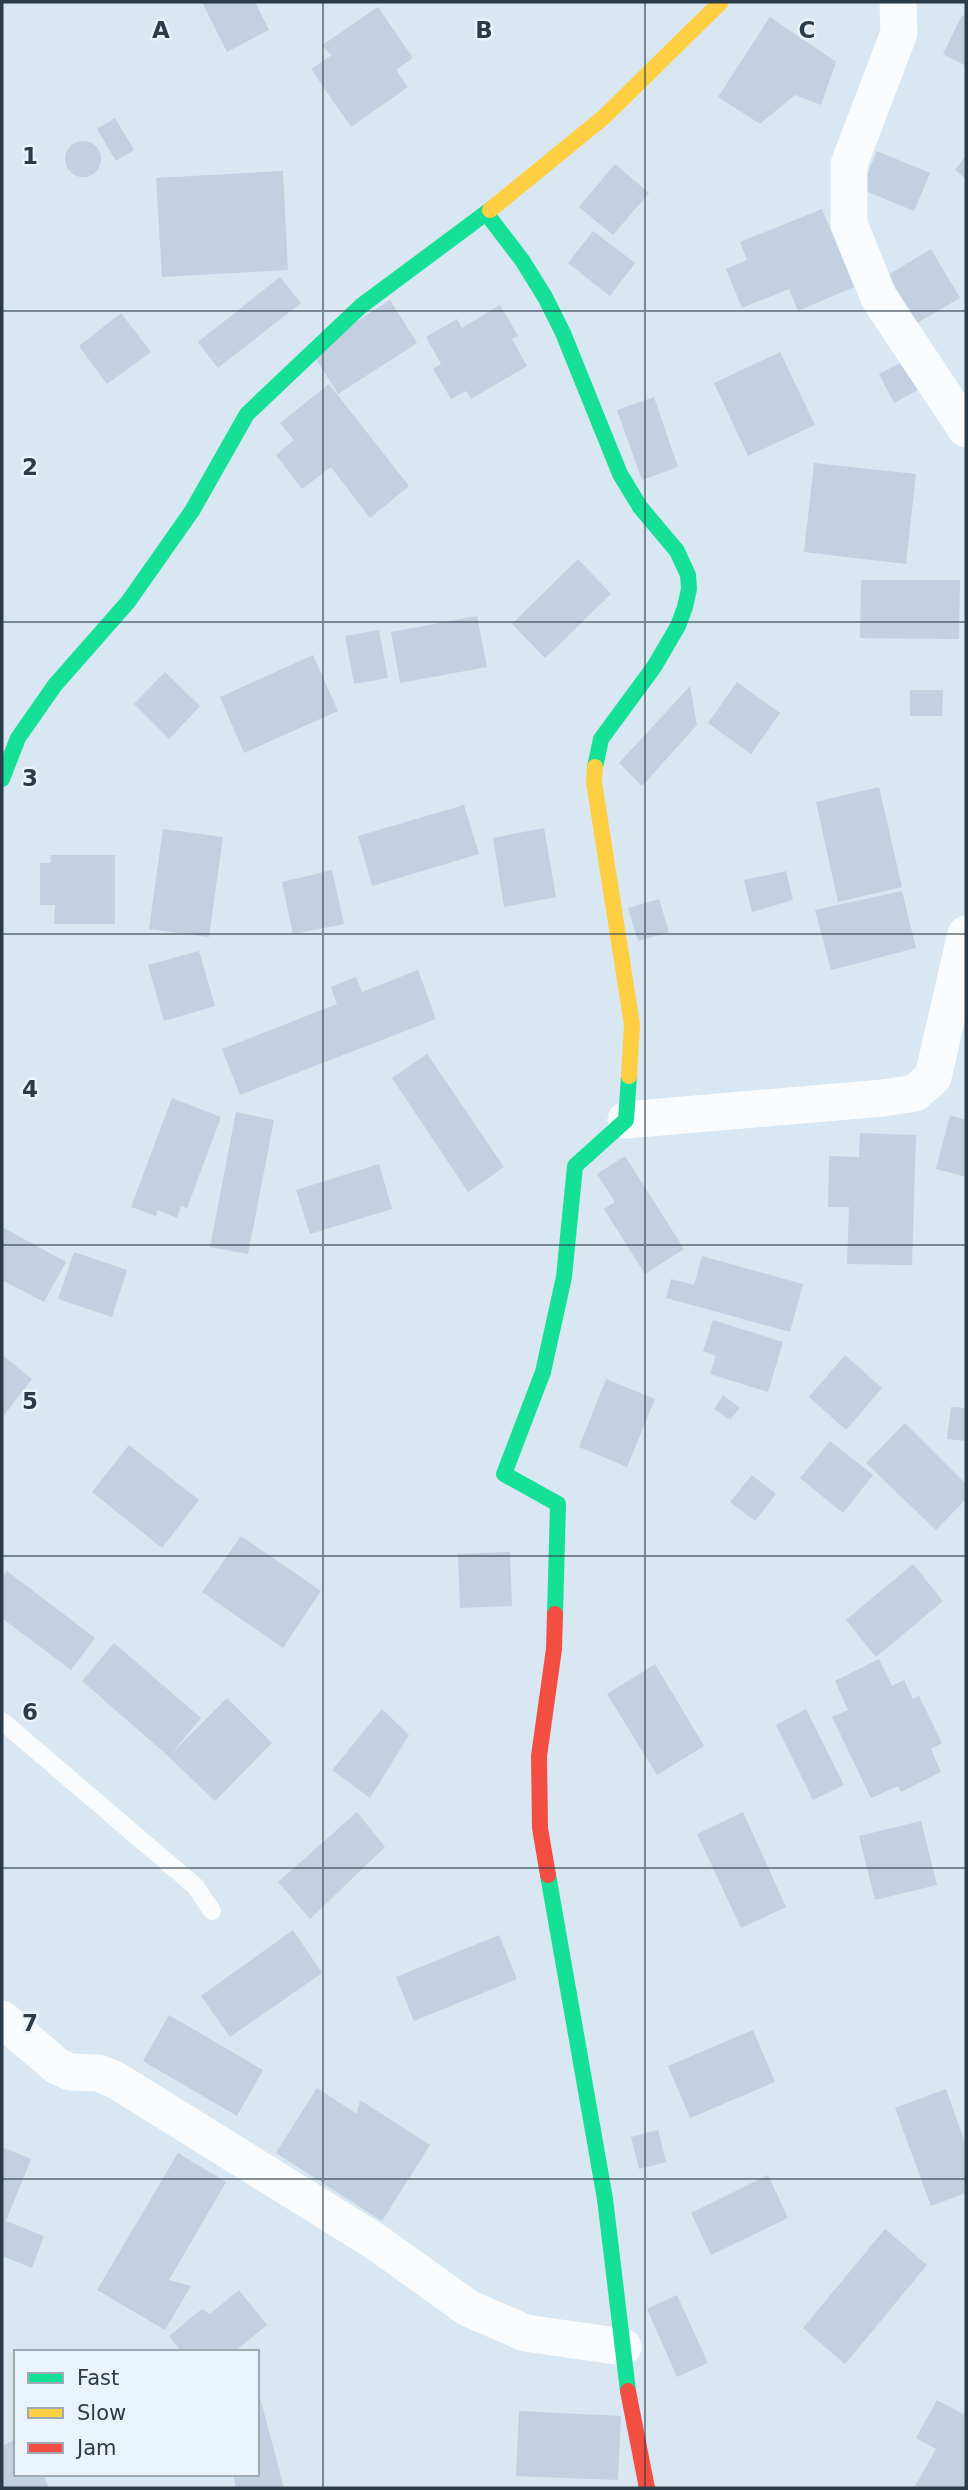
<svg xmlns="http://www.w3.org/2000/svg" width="968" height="2490" font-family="'DejaVu Sans',sans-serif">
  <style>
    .building { fill: #c2d0e1 }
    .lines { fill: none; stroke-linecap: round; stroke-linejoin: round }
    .lane { stroke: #f9fbfd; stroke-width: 18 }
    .street { stroke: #f9fbfd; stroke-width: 37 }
    .fast { stroke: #16e098; stroke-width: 16 }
    .slow { stroke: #ffcf43; stroke-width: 16 }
    .jam { stroke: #f24e42; stroke-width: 16 }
    .grid { fill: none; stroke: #2a3b49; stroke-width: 2; stroke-opacity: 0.55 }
    .grid-label { font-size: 23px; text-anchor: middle; font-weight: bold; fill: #2a3b49; stroke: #eaf3fa; stroke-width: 5; stroke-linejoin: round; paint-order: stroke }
  </style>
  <rect width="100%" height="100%" fill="#d8e7f2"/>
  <g class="building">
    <path d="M202 2H255L269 30 227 52Z"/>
    <path d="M378 7 413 58 396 70 408 87 351 127 311 69 332 55 321 46Z"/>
    <path d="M962 15 966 17V66L943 54Z"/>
    <path d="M770 17 836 62 821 105 795 95 760 124 718 97Z"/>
    <path d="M115 118 134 150 116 161 97 129Z"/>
    <circle cx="83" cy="159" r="18"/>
    <path d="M877 151 930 173 914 211 861 189Z"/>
    <path d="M966 155V179L955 170Z"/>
    <path d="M615 164 649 193 613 235 579 207Z"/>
    <path d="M283 171 288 270 162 277 156 178Z"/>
    <path d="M822 209 854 287 798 311 789 289 742 308 726 269 747 260 740 242Z"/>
    <path d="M593 231 635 263 610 296 568 263Z"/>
    <path d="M931 249 960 298 917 323 888 275Z"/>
    <path d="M280 277 301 303 218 368 198 342Z"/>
    <path d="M390 300 417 343 338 394 311 351Z"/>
    <path d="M500 305 518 336 512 339 527 366 471 399 466 391 451 399 433 369 441 364 426 337 457 319 462 328Z"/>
    <path d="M121 313 151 352 107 384 79 346Z"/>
    <path d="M780 352 815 425 748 456 714 383Z"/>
    <path d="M904 361 918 390 894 403 879 374Z"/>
    <path d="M329 384 409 486 370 518 331 467 302 489 276 455 294 440 280 423Z"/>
    <path d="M654 397 678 467 642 480 617 410Z"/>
    <path d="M814 463 916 474 906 564 804 552Z"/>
    <path d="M578 559 611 594 545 658 512 624Z"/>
    <path d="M861 580H960L959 639 860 638Z"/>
    <path d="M477 616 487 667 400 683 391 632Z"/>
    <path d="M379 630 388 678 354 684 345 636Z"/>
    <path d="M313 655 338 711 244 753 220 697Z"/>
    <path d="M165 672 200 706 169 739 134 704Z"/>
    <path d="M737 682 780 713 751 754 708 723Z"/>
    <path d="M690 686 697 725 642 786 619 763Z"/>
    <path d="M910 690H943L942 716H910Z"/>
    <path d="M879 787 902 887 838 902 816 802Z"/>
    <path d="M464 805 479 854 372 886 358 836Z"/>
    <path d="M544 828 556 897 504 907 493 838Z"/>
    <path d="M163 829 223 837 209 937 149 929Z"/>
    <path d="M51 855H115V924H54L55 905H40V863H50Z"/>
    <path d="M332 870 344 924 293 934 282 882Z"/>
    <path d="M786 871 793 900 752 912 744 880Z"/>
    <path d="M902 891 916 948 831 970 815 910Z"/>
    <path d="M659 899 669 932 638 941 628 908Z"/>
    <path d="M199 951 215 1006 164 1021 148 965Z"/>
    <path d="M418 970 436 1019 240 1095 222 1049 337 1004 331 987 356 977 362 992Z"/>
    <path d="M427 1054 504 1167 468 1192 392 1078Z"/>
    <path d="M172 1098 221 1117 187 1208 181 1206 177 1218 158 1210 156 1216 131 1207Z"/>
    <path d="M236 1112 274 1120 248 1254 210 1247Z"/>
    <path d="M950 1115 966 1120V1177L936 1169Z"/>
    <path d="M860 1133 916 1135 912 1265 847 1264 849 1207H828L829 1156 859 1157Z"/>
    <path d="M625 1156 684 1249 645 1274 604 1209 615 1202 597 1174Z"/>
    <path d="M379 1164 392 1209 310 1234 296 1190Z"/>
    <path d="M2 1227 66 1262 44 1302 2 1280Z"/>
    <path d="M74 1252 127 1270 112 1317 58 1299Z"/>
    <path d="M702 1256 803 1284 790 1332 666 1298 671 1279 694 1285Z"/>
    <path d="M713 1320 783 1342 768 1392 710 1374 716 1356 703 1351Z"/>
    <path d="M2 1355 32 1379 4 1415 2 1413Z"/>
    <path d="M845 1355 882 1388 846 1430 809 1397Z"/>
    <path d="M606 1379 655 1399 627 1467 579 1447Z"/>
    <path d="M723 1395 740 1408 730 1420 714 1409Z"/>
    <path d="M951 1407 966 1408V1441L947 1439Z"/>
    <path d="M905 1423 966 1484V1499L936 1530 866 1463Z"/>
    <path d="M830 1441 873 1475 843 1513 800 1478Z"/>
    <path d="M129 1445 199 1500 162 1548 92 1492Z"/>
    <path d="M752 1475 776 1494 755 1521 730 1502Z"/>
    <path d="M241 1536 321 1591 283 1648 202 1592Z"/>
    <path d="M510 1552 512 1606 460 1608 458 1554Z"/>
    <path d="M913 1564 943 1601 876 1657 846 1620Z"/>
    <path d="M7 1571 95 1638 71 1670 2 1618V1578Z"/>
    <path d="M114 1643 201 1718 171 1754 227 1698 272 1743 215 1801 168 1756 82 1681Z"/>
    <path d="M879 1659 892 1686 904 1680 913 1699 919 1696 942 1743 931 1749 941 1772 901 1792 898 1786 871 1798 832 1717 848 1710 835 1681Z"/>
    <path d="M655 1664 704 1746 657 1775 607 1694Z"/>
    <path d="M382 1709 409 1735 370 1798 332 1770Z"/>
    <path d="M806 1709 844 1785 813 1800 776 1725Z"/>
    <path d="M357 1812 385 1847 310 1919 278 1882Z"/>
    <path d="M743 1812 786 1907 741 1928 697 1834Z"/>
    <path d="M921 1821 937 1885 875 1900 859 1836Z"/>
    <path d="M293 1930 322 1973 230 2037 201 1996Z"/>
    <path d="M499 1935 517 1979 414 2021 396 1977Z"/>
    <path d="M169 2015 263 2070 237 2116 143 2061Z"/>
    <path d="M753 2030 775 2082 690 2118 668 2066Z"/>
    <path d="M317 2088 357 2114 360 2100 430 2145 382 2221 276 2153Z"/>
    <path d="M946 2089 966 2146V2193L931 2206 895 2108Z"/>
    <path d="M658 2130 666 2162 639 2169 631 2137Z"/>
    <path d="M2 2147 31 2159 6 2221 44 2236 32 2268 2 2256Z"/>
    <path d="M178 2153 226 2182 169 2280 191 2286 165 2330 97 2290Z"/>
    <path d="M768 2175 788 2218 711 2255 691 2213Z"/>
    <path d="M885 2229 927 2265 845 2364 803 2328Z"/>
    <path d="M239 2290 267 2325 234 2352H182L169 2336 202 2309 210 2314Z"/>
    <path d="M677 2295 708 2363 677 2377 647 2309Z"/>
    <path d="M258 2390 284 2488H236L233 2474H257Z"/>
    <path d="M937 2400 963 2414 966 2409V2488H920L915 2486 936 2449 916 2438Z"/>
    <path d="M519 2411 621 2416 618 2480 516 2476Z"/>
    <path d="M16 2439V2474H43L49 2488H2V2446Z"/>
  </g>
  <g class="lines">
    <path class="lane" d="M2 1721 195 1886 212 1911"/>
    <g class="street">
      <path d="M898 2 899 33 849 164V224L879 298 966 429"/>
      <path d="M626 1120 883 1098 915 1093 933 1077 966 934"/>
      <path d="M2 2019 57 2066 70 2072 99 2073 117 2081 376 2242 468 2308 525 2333 623 2347"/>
    </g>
    <g class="fast">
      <path d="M486 213 522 260 545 297 563 333 620 474 640 507 677 551 688 575 689 589 685 607 678 626 654 667 601 739 595 767"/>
      <path d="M2 779 18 738 55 685 128 602 192 511 247 414 361 306 490 210"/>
      <path d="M555 1614 558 1504 504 1474 543 1372 564 1277 575 1166 626 1120 629 1076"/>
      <path d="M548 1875 605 2199 628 2391"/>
    </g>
    <g class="slow">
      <path d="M490 210 604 117 721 2"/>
      <path d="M595 767 594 782 632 1025 629 1076"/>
    </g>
    <g class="jam">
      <path d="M548 1875 540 1828 539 1756 554 1649 555 1614"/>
      <path d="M628 2391 647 2488"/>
    </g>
  </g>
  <path class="grid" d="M323 2V2488M645 2V2488M2 311H966M2 622H966M2 934H966M2 1245H966M2 1556H966M2 1868H966M2 2179H966"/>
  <g class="grid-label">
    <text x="161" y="38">A</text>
    <text x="484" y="38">B</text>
    <text x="807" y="38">C</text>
    <text x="30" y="164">1</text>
    <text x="30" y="475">2</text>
    <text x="30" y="786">3</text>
    <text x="30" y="1097">4</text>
    <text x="30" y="1409">5</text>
    <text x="30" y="1720">6</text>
    <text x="30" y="2031">7</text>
  </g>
  <rect width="968" height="2490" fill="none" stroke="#2a3b49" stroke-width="7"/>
  <rect x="14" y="2350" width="245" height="126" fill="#eaf3fa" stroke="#9da9b3" stroke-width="2"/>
  <rect x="28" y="2373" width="35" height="10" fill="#16e098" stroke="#9da9b3" stroke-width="2"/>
  <text x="77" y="2385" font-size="21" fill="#2a3b49">Fast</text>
  <rect x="28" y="2408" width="35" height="10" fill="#ffcf43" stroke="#9da9b3" stroke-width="2"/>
  <text x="77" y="2420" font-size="21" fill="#2a3b49">Slow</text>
  <rect x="28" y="2443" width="35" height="10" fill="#f24e42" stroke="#9da9b3" stroke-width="2"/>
  <text x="77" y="2455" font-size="21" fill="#2a3b49">Jam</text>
</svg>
